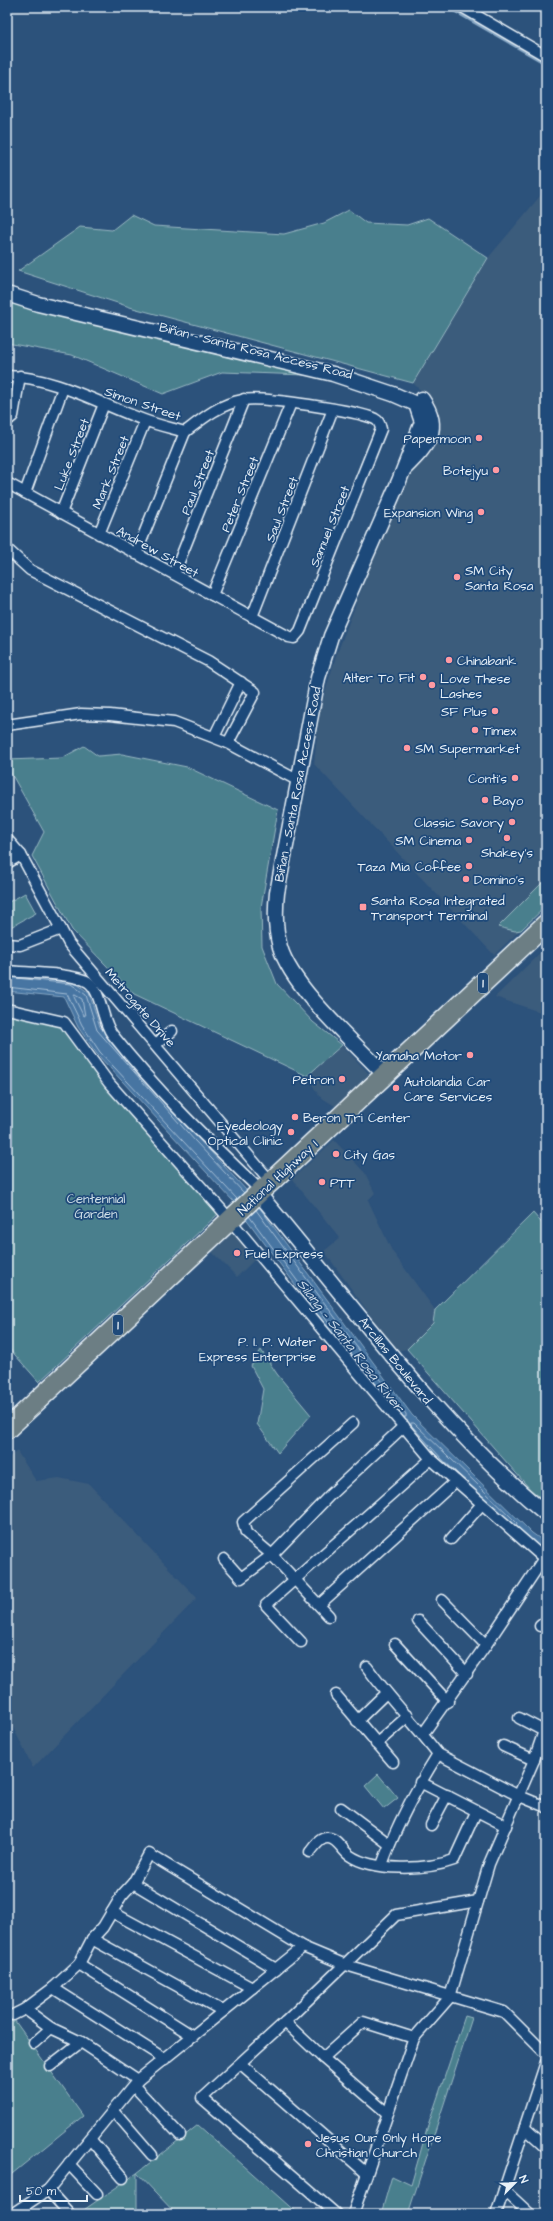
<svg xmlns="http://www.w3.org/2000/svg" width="553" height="2221" font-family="'Architects Daughter',sans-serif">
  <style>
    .built { fill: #3b5b7c }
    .green { fill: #4a7f8d; stroke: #99b8c2 }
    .water { fill: #4675a2; stroke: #87a7c4 }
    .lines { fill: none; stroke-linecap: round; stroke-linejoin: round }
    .shore { stroke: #a7bfd6; stroke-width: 1 }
    .stream { stroke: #87a7c4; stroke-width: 2.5 }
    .street-casing { stroke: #e8f1f8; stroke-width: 13 }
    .secondary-casing { stroke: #e8f1f8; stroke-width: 17 }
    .highway-casing { stroke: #e8f1f8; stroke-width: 22 }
    .street { stroke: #1f4a7a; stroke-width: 10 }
    .secondary { stroke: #1f4a7a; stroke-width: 14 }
    .highway { stroke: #6c7e84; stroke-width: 19 }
    .poi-dot { fill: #ff9aa2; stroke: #1f4a7a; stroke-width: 1.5 }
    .labels { text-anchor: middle; stroke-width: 3.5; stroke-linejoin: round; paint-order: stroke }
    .shield { fill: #1f4a7a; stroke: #acbfd2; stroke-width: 1 }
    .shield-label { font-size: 12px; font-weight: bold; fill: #e8f1f8 }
    .street-label { font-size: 13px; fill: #e8f1f8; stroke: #1f4a7a }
    .poi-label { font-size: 13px; fill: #e8f1f8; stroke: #1f4a7a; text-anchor: start }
    .park-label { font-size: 13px; fill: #d0e0e8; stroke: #1f4a7a }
    .water-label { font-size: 14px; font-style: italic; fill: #d0deeb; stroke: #1f4a7a }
  </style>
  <rect width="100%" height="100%" fill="#2c527b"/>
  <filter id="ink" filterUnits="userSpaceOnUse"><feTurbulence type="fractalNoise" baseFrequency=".025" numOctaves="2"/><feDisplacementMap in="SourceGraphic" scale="8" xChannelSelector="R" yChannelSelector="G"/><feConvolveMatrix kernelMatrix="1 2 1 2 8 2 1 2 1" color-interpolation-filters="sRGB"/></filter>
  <g filter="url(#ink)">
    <g class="built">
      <path d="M546 189V906L494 955 314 764 320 709 336 656 433 403 413 383 488 258Z"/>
      <path d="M546 947V1014L495 997Z"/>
      <path d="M342 1045 371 1076 338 1108 319 1096 307 1076Z"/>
      <path d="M334 1140 365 1173 375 1193 368 1200 392 1251 435 1310 433 1323 407 1349 396 1351 324 1251 340 1238 292 1179Z"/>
      <path d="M235 1230 257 1257 237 1277 212 1252Z"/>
      <path d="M17 1451 36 1481 59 1478 89 1484 197 1598 33 1768 7 1715V1459Z"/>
    </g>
    <g class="green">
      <path d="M349 210 366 223 407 225 428 218 488 258 413 383 133 308 18 271 80 227 112 230 131 215 154 226 284 234 324 223Z"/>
      <path d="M7 301 305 375 222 372 163 394 72 355 7 343Z"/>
      <path d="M84 746 98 756 122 754 187 767 278 810 261 907 262 946 277 984 313 1022 342 1045 307 1076 134 994 72 930 32 856 44 832 7 766V760L62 758Z"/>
      <path d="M546 879V906L521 930 515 931 498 927Z"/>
      <path d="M25 893 36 913 7 929V903Z"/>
      <path d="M7 1010 59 1022 218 1214 39 1382 7 1346Z"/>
      <path d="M533 1213 546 1228V1502L530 1489 407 1349 433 1323 435 1310Z"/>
      <path d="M261 1350 277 1374 311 1415 278 1453 257 1424 263 1389 251 1366Z"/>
      <path d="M378 1774 398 1798 384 1809 365 1786Z"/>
      <path d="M7 2010 83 2116 7 2178Z"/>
      <path d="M465 2016 472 2018 408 2214H381L392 2176 411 2185 427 2129Z"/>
      <path d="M198 2125 298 2214H176L137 2173V2214H78L137 2173Z"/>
    </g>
    <path class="water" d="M7 973 73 981 89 993 100 1027 198 1138 248 1192 412 1415 532 1533 546 1543V1559L439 1462 373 1389 233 1201 97 1054 78 1027 64 997 7 991Z"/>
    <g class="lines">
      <g class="shore">
        <path d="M7 977 71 984 86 995 97 1030 195 1141 244 1193"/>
        <path d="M7 987 67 994 82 1025 100 1052 237 1199"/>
        <path d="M75 995 82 999 85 1016 83 1015 74 997Z"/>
        <path d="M256 1210 406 1414V1417H404"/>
        <path d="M249 1216 363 1369"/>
        <path d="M473 1488 442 1459 411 1425V1423H414L514 1520 517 1523 516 1526"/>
      </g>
      <path class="stream" d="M447 7 546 64"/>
      <g class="street-casing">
        <g id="street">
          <path d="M462 7 546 56"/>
          <path d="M7 376C54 377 100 404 144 420 157 425 171 428 185 432 203 418 220 404 243 400 261 396 358 411 375 419 379 421 380 424 381 429L300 631 294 638 289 637 7 483"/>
          <path d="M7 421 13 416 20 376"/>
          <path d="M25 493 63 388"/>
          <path d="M61 513 104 404"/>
          <path d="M99 534 145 421"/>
          <path d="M7 549 30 570 208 661 255 692 228 743"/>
          <path d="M136 554 185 432"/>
          <path d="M174 574 244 399"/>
          <path d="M212 595 291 403"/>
          <path d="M252 617 333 409"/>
          <path d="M7 725 81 714 110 715 174 722 228 743 297 780"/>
          <path d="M214 737 241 682"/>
          <path d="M7 839 21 855 69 944 271 1182"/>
          <path d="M7 863 21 855"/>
          <path d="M7 944 20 945 61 929"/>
          <path d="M7 971C26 973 74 973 88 982 102 992 101 1019 112 1034 156 1090 207 1139 258 1188L259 1194"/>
          <path d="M7 1009 64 1022 109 1083 220 1208 431 1459 546 1560"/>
          <path d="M156 1044 172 1031"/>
          <path d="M451 1539 481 1505"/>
          <path d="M224 1559 241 1578 272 1555 330 1495 404 1426"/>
          <path d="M442 1600 486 1645"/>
          <path d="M319 1605 456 1481"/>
          <path d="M329 1616 272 1555 246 1533 243 1522 353 1423"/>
          <path d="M418 1621 467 1674"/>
          <path d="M540 1626 546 1621"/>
          <path d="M301 1642 266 1605 431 1459"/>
          <path d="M395 1644 448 1702"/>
          <path d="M367 1667C389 1698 415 1724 438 1754"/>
          <path d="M336 1695 393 1762"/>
          <path d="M519 1718 544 1731"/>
          <path d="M357 1721 386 1693"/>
          <path d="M423 1734 486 1645 544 1558"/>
          <path d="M376 1744 408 1716"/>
          <path d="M503 1746 534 1760"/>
          <path d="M420 1782 506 1826"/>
          <path d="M341 1808 389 1844"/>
          <path d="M431 1825 447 1795"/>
          <path d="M310 1852C315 1846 320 1837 328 1838 337 1838 342 1850 349 1855 373 1872 427 1870 454 1860L476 1812"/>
          <path d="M382 1865C396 1826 416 1789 438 1754L517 1795 546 1807"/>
          <path d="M133 1883 276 1969"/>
          <path d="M112 1912 252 1988"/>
          <path d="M92 1939 223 2011"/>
          <path d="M79 1964 193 2036"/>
          <path d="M53 1988 165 2059"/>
          <path d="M13 2015 25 2009"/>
          <path d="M285 2022 323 2058 387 2113"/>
          <path d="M34 2043 51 2028"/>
          <path d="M323 2058 363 2022 414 2038"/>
          <path d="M241 2064 366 2173"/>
          <path d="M50 2066 81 2042"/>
          <path d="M138 2080 81 2042 51 2028 25 2009 53 1988 79 1964 92 1939 103 1927 122 1895 133 1883 149 1854 303 1947 346 1965 504 2012 546 2054"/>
          <path d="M134 2086 180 2135"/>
          <path d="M114 2111 152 2155"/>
          <path d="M525 2128 546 2147"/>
          <path d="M91 2140 123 2178"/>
          <path d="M69 2164 97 2194"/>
          <path d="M48 2190 69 2213"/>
          <path d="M504 2190 530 2214"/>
          <path d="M12 2214 48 2190 138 2080 303 1947"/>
          <path d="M336 2214 202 2098 285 2022 396 1915 478 1901"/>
          <path d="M353 2214 414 2038 450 1997 489 1864 534 1760 546 1725"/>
          <path d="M496 2214 546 2062"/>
        </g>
      </g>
      <g class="secondary-casing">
        <g id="secondary">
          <path d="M7 294 38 304 333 374 393 394 416 404 422 422 399 481 331 636 318 678 277 893C275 911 275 929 280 947 292 988 355 1043 385 1075"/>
          <path d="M405 468C428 445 443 429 422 399"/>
          <path d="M259 1194C351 1303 436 1422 546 1514"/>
        </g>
      </g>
      <g class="highway-casing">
        <path id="highway" d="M7 1429 546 924"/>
      </g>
      <use href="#street" class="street"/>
      <use href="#secondary" class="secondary"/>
      <use href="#highway" class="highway"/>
    </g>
  </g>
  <g class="poi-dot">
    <circle cx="479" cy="438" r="4"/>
    <circle cx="496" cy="470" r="4"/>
    <circle cx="481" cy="512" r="4"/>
    <circle cx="457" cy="577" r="4"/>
    <circle cx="449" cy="660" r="4"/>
    <circle cx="423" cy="677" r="4"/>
    <circle cx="432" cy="685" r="4"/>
    <circle cx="495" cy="711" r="4"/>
    <circle cx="475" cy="730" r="4"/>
    <circle cx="407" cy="748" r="4"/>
    <circle cx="515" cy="778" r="4"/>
    <circle cx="485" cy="800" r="4"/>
    <circle cx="512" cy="822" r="4"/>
    <circle cx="507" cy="838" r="4"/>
    <circle cx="469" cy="840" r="4"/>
    <circle cx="469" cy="866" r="4"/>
    <circle cx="466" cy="879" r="4"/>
    <rect x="359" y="903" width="8" height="8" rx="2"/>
    <circle cx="470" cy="1055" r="4"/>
    <circle cx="342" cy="1079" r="4"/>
    <circle cx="396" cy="1088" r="4"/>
    <circle cx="295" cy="1117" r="4"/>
    <circle cx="291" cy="1132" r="4"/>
    <circle cx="336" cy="1154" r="4"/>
    <circle cx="322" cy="1182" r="4"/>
    <circle cx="237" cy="1253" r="4"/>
    <circle cx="324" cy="1348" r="4"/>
    <circle cx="308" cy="2144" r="4"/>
  </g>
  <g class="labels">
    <g class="shield">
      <rect x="478" y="973" width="10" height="20" rx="3"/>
      <rect x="113" y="1315" width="10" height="20" rx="3"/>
    </g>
    <g class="shield-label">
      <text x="483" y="987">1</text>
      <text x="118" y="1329">1</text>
    </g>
    <g class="street-label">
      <text transform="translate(256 350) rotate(14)" y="5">Biñan - Santa Rosa Access Road</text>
      <text transform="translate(143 403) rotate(19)" y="5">Simon Street</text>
      <text transform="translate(71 454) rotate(-69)" y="5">Luke Street</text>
      <text transform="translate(110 472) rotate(-68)" y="5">Mark Street</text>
      <text transform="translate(197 482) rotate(-68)" y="5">Paul Street</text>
      <text transform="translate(239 494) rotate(-68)" y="5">Peter Street</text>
      <text transform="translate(281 509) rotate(-69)" y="5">Saul Street</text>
      <text transform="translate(329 526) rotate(-68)" y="5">Samuel Street</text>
      <text transform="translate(158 551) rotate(29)" y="5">Andrew Street</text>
      <text transform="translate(297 784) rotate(-79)" y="5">Biñan - Santa Rosa Access Road</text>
      <text transform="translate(141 1007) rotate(49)" y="5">Metrogate Drive</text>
      <text transform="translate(277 1177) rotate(-43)" y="5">National Highway 1</text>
      <text transform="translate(396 1360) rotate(51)" y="5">Arcillas Boulevard</text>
    </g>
    <g class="poi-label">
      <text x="471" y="443" text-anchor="end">Papermoon</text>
      <text x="488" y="475" text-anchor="end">Botejyu</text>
      <text x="473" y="517" text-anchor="end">Expansion Wing</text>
      <text x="465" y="575">SM City<tspan x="465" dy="15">Santa Rosa</tspan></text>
      <text x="457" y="665">Chinabank</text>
      <text x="415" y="682" text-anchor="end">Alter To Fit</text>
      <text x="440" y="683">Love These<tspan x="440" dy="15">Lashes</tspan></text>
      <text x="487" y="716" text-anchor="end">SF Plus</text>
      <text x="483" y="735">Timex</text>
      <text x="415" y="753">SM Supermarket</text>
      <text x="507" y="783" text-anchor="end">Conti's</text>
      <text x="493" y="805">Bayo</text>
      <text x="504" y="827" text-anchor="end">Classic Savory</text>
      <text x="461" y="845" text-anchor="end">SM Cinema</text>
      <text x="507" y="857" text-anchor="middle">Shakey's</text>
      <text x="461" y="871" text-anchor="end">Taza Mia Coffee</text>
      <text x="474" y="884">Domino's</text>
      <text x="371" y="905">Santa Rosa Integrated<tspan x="371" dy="15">Transport Terminal</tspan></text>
      <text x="462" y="1060" text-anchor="end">Yamaha Motor</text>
      <text x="334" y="1084" text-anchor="end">Petron</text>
      <text x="404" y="1086">Autolandia Car<tspan x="404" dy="15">Care Services</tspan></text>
      <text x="303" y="1122">Beron Tri Center</text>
      <text x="283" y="1130" text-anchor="end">Eyedeology<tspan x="283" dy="15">Optical Clinic</tspan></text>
      <text x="344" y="1159">City Gas</text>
      <text x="330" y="1187">PTT</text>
      <text x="245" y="1258">Fuel Express</text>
      <text x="316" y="1346" text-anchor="end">P. I. P. Water<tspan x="316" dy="15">Express Enterprise</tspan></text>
      <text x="316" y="2142">Jesus Our Only Hope<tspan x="316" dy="15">Christian Church</tspan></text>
    </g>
    <g class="park-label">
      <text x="96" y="1203">Centennial<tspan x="96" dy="15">Garden</tspan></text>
    </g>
    <g class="water-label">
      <text transform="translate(351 1345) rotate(52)" y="5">Silang - Santa Rosa River</text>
    </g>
  </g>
  <rect width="553" height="2221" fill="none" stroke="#1f4a7a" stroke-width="24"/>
  <rect x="12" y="12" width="529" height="2197" fill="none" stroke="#e8f1f8" stroke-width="1.5" filter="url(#ink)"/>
  <g transform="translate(515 2183) rotate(66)" stroke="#1f4a7a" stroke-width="3" paint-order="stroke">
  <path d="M0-3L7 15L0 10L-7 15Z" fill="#e8f1f8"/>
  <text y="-6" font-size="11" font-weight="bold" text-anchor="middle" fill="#e8f1f8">N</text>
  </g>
  <path d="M20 2195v6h67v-6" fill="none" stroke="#e8f1f8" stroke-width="2"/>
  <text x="26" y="2195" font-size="12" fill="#e8f1f8" stroke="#1f4a7a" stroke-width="3" paint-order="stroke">50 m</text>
</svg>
